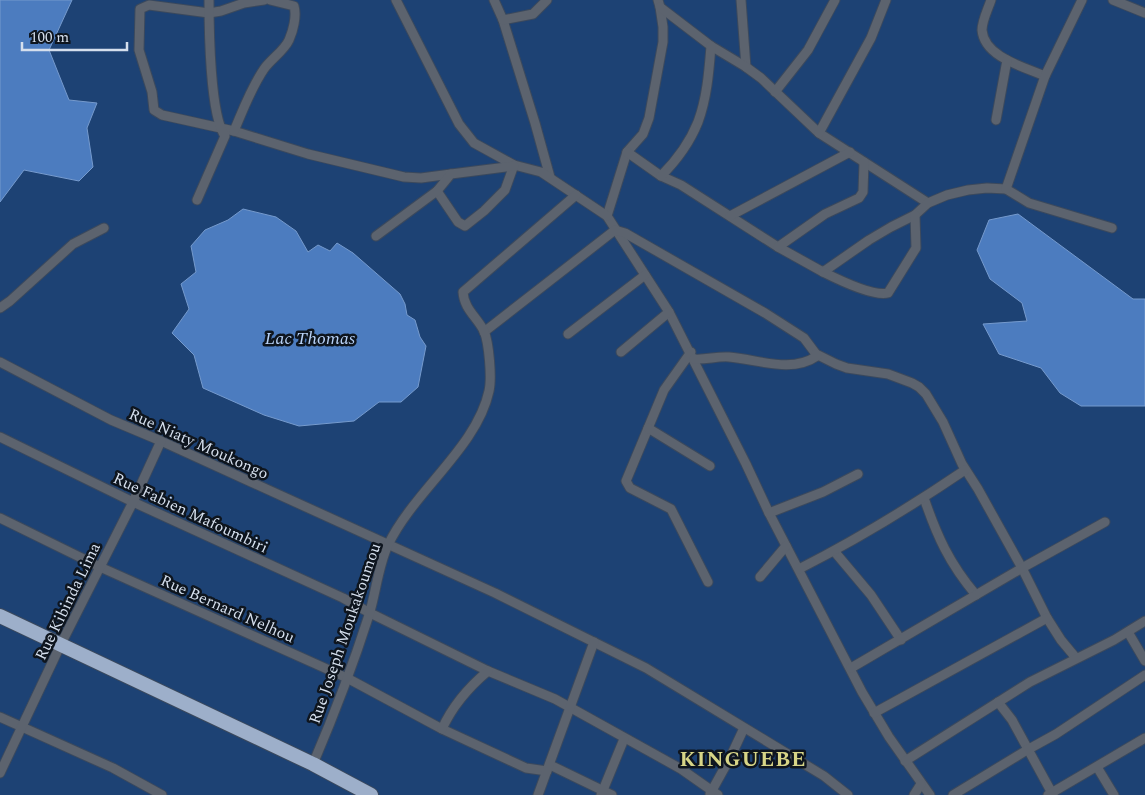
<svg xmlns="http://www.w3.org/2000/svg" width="1145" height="795" font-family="Spectral,serif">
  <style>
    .green { fill: #1d4274 }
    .water { fill: #4c7cbf; stroke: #759acd }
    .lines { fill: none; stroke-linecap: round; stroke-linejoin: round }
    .minor-casing { stroke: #3b495d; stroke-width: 11 }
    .highway-casing { stroke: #3b495d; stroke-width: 16 }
    .minor { stroke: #5c636e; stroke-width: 9 }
    .highway { stroke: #9dafca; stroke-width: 14 }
    .labels { text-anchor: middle; stroke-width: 5; stroke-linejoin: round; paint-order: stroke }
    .street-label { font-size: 16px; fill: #d5dfed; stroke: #0e151e }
    .water-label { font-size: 18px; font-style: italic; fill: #b8d2f7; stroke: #0e151e }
    .district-label { font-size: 21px; font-weight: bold; letter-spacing: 1px; fill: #d7d587; stroke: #0e151e }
  </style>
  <rect width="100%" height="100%" fill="#1e2d42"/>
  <rect class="green" x="0" y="0" width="1145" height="795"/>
  <g class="water">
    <path d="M0 0H72L49 50 69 100 97 103 87 128 93 167 79 181 24 170 0 202Z"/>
    <path d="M243 209 276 217 296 231 308 252 318 245 330 251 337 243 353 253 400 294 405 304 407 315 415 320 420 337 426 346 418 387 401 402H379L354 421 299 426 264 415 203 388 194 355 172 333 189 309 181 284 196 272 191 246 205 230 228 220Z"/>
    <path d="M1018 214 1133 299H1145V406H1081L1060 393 1041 368 999 354 983 324 1027 321 1022 303 990 279 977 250 989 220Z"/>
  </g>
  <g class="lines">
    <g class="minor-casing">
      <g id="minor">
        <path d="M264 0 244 3 221 11 209 13 149 5 140 9 139 50 152 92 154 110 162 115 234 131 308 154 404 177 421 178 451 174"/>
        <path d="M396 0 459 124 474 143 514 165"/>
        <path d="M494 0 503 20 535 123 550 177"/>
        <path d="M658 0 660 7 663 27V42L649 118 643 134 627 152 607 216 669 312 746 464 769 513 862 692 889 737 930 795"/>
        <path d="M741 0 746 67"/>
        <path d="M991 0C988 9 982 21 982 30 984 57 1024 67 1045 76"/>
        <path d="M1113 0 1145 13"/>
        <path d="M660 7 711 46 746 67 761 78 819 133 928 203"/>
        <path d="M503 20 533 14 547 0"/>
        <path d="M775 92 808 50 835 0"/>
        <path d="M996 120 1007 60"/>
        <path d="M234 131C243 110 251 88 264 69 271 59 284 51 289 40 293 31 297 16 294 6L270 0"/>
        <path d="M819 133 871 38 886 0"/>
        <path d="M627 152 661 176 681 185 778 247 823 272 869 240 891 227 915 215 928 203 947 195 968 190 987 188 1006 189 1029 203 1112 228"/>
        <path d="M661 176C676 161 690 142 698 122 707 98 709 71 711 46"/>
        <path d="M1006 189 1045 76 1082 0"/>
        <path d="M437 191 458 222 465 226 484 211 505 190 514 165 541 172 607 216"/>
        <path d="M197 200 225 136C210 116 209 28 209 0"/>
        <path d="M730 216 850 152"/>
        <path d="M376 236 437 191 451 174 514 166"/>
        <path d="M778 247 825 214 859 198 863 192 864 162"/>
        <path d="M823 272C837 279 873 297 888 293L916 248 915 215"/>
        <path d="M0 308 10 301 73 244 104 228"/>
        <path d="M484 332 615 230 625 233 765 313 804 338 816 354 836 364 847 368 888 374 912 383 919 387 926 394 943 422 962 464 978 489 1022 568 1047 618 1061 640 1076 658"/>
        <path d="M568 334 645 275"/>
        <path d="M621 352 669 312"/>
        <path d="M691 352 664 390 626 481 630 488 671 509 708 582"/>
        <path d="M694 359C706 360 717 356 729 357 757 359 791 374 817 356L816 354"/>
        <path d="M0 362 111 420 161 441 495 593 646 668 824 776 848 795"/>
        <path d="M648 428 710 466"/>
        <path d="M0 437 133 502 343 598 370 613 488 671 555 699 681 769 718 795"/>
        <path d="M924 498C937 536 949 563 976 595"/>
        <path d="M769 513 823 492 858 474"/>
        <path d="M0 518 100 567 347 678 442 729 526 768 547 771"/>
        <path d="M834 551 871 595 901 640"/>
        <path d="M799 569C856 540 912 506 965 470"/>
        <path d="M760 577 786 546"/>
        <path d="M1128 632 1145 661"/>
        <path d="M851 668 1022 568 1105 522"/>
        <path d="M998 702 1012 720 1053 795"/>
        <path d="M874 713 1047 618"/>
        <path d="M0 717 113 768 162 795"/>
        <path d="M442 729C452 707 470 686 488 671"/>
        <path d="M905 761 1030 682 1114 640 1145 621"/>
        <path d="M313 764C334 715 353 665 369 615 376 592 378 567 388 545 414 491 477 447 489 391 492 378 489 343 484 331 477 317 464 309 463 292L576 195"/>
        <path d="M550 765 612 795"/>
        <path d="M1097 767 1114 795"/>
        <path d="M0 773 61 644 133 502 161 441"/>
        <path d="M710 794 730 758 744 728"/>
        <path d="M538 795 594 642"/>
        <path d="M601 795 624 739"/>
        <path d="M914 795 921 784"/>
        <path d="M953 795 1027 750 1056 734 1145 675"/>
        <path d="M1048 795 1145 738"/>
      </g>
    </g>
    <g class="highway-casing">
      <path id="highway" d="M0 616 313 764 371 795"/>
    </g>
    <use href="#minor" class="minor"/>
    <use href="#highway" class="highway"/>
  </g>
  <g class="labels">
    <g class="street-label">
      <text transform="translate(199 443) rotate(24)" y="6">Rue Niaty Moukongo</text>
      <text transform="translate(191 512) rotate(25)" y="6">Rue Fabien Mafoumbiri</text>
      <text transform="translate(67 601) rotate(-64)" y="6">Rue Kibinda Lima</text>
      <text transform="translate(228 608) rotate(24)" y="6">Rue Bernard Nelhou</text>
      <text transform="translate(344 633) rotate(-71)" y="6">Rue Joseph Moukakoumou</text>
    </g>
    <g class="water-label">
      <text x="310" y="344">Lac Thomas</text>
    </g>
    <g class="district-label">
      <text x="743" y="766">KINGUEBE</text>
    </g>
  </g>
  <path d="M22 42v8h105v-8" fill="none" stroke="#d5dfed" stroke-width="2.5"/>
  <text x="30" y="42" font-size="15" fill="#d5dfed" stroke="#0e151e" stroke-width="4" paint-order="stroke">100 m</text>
</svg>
